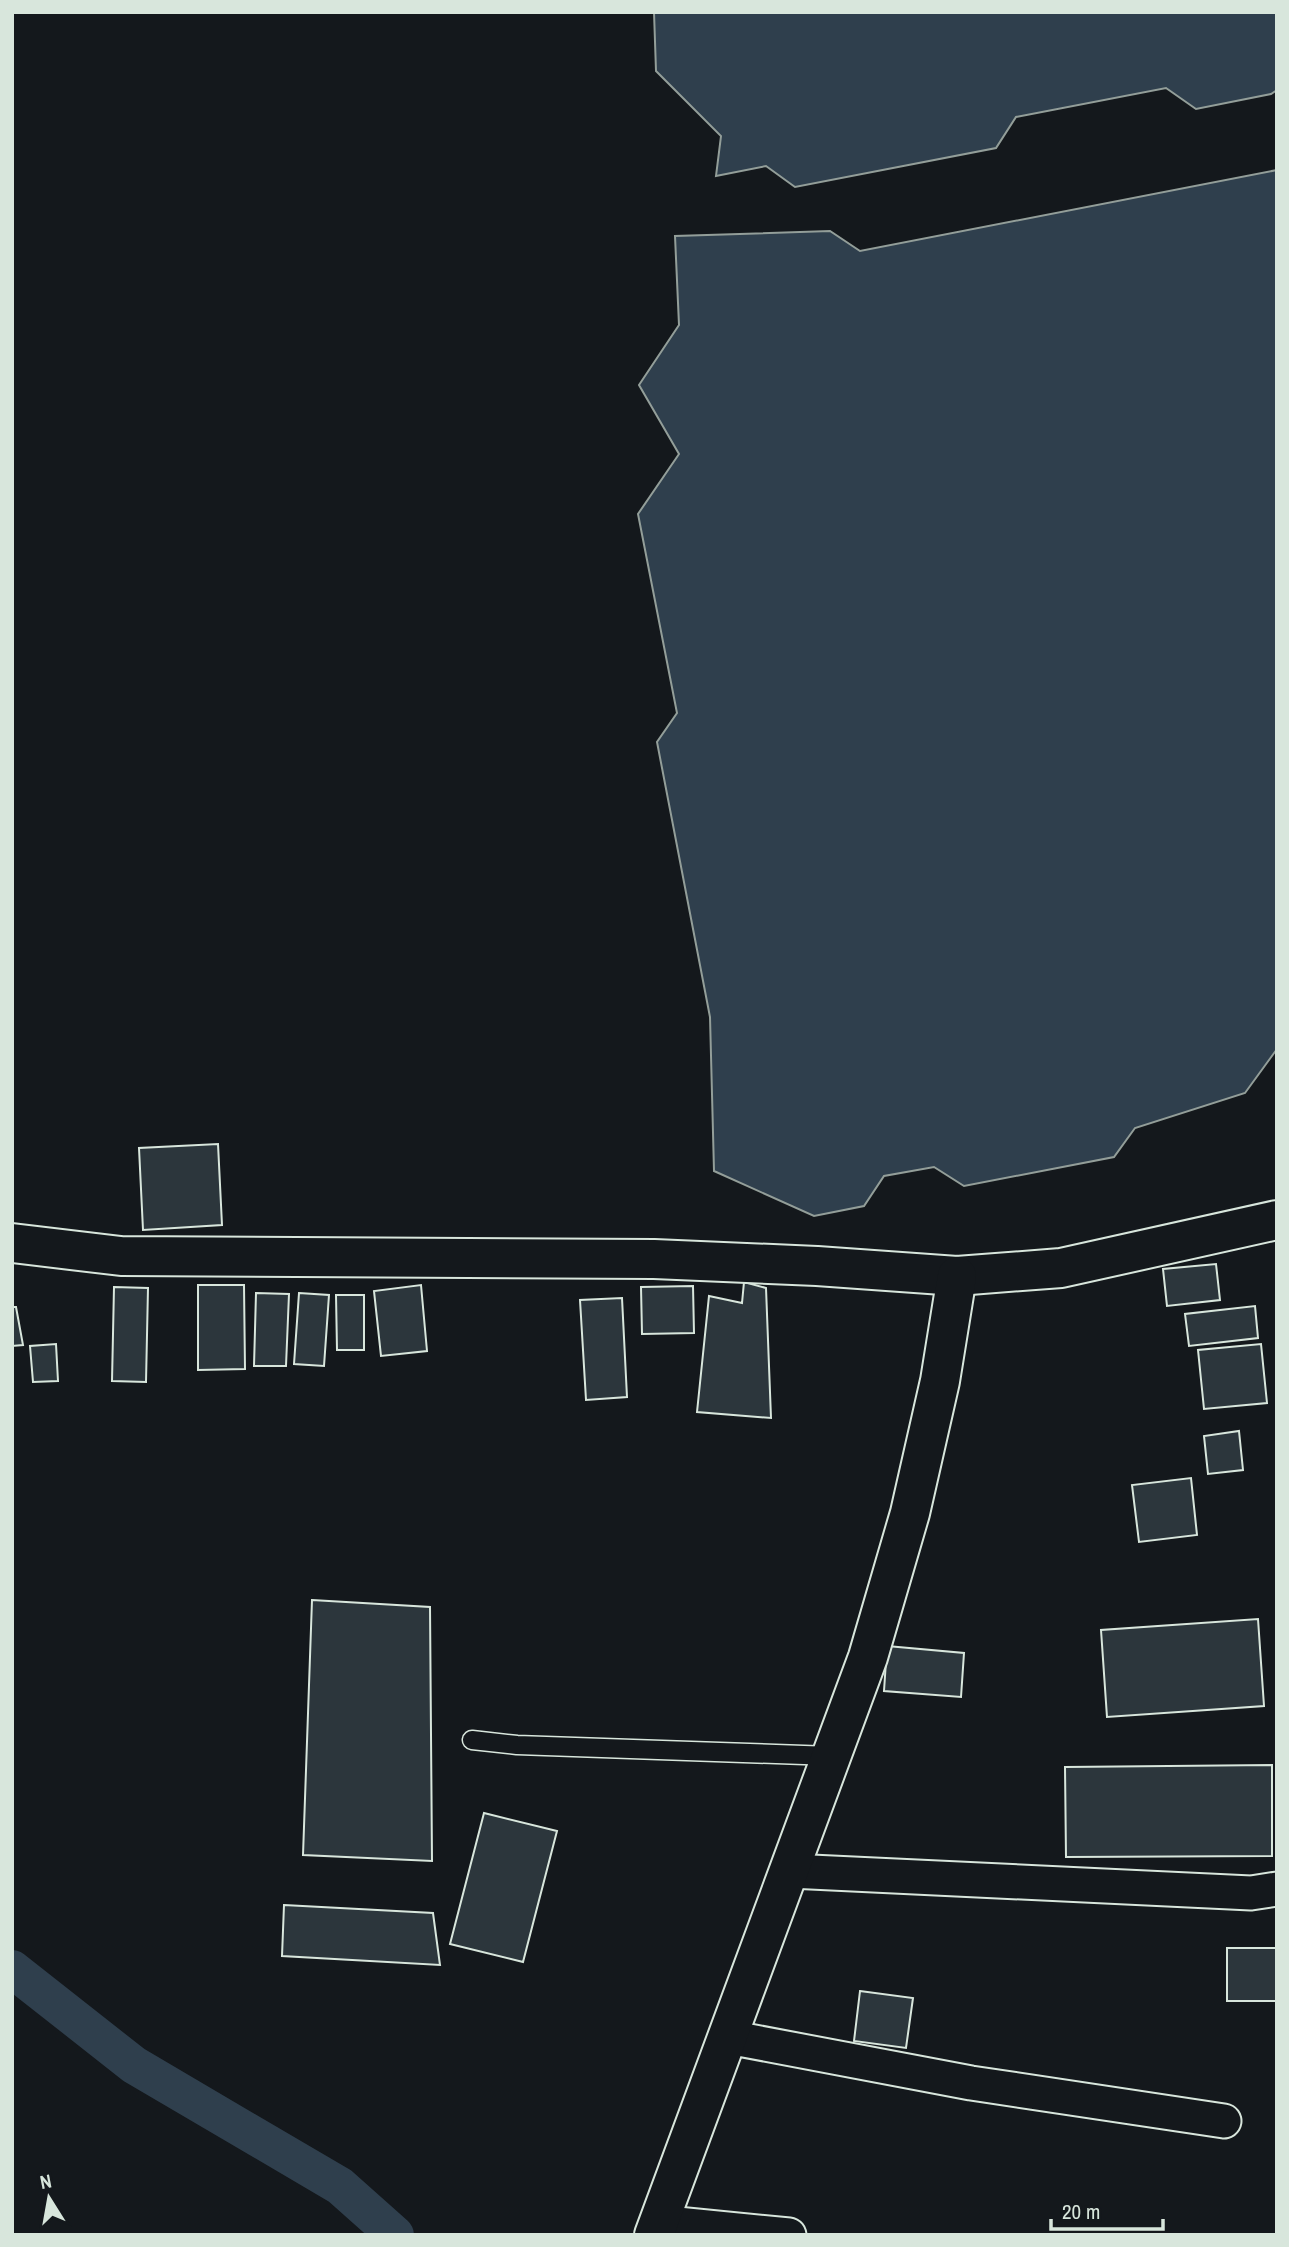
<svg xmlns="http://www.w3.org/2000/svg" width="1289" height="2247" font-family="'Archivo Narrow',sans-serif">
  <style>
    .water { fill: #2f3f4d; stroke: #939e99; stroke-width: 2 }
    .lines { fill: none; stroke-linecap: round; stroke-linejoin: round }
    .canal { stroke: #2f3f4d; stroke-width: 38 }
    .building { fill: #2c363c; stroke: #d8e6dc; stroke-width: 2 }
    .service-casing { stroke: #d8e6dc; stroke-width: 21 }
    .minor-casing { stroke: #d8e6dc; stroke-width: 37 }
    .secondary-casing { stroke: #d8e6dc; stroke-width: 42 }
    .service { stroke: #14181c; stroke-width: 18 }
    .minor { stroke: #14181c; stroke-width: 33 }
    .secondary { stroke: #14181c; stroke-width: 38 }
  </style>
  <rect width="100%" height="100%" fill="#14181c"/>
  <g class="water">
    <path d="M654 12H1277V90L1271 94 1196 109 1166 88 1016 117 996 148 795 187 766 166 716 176 721 136 656 71Z"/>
    <path d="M1277 170V1049L1245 1093 1135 1128 1114 1157 964 1186 934 1167 884 1176 864 1206 814 1216 714 1171 710 1017 657 742 677 713 638 514 679 454 639 385 679 325 675 236 830 231 860 251Z"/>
  </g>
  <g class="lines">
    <path class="canal" d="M12 1969 134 2065 340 2186 395 2235"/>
  </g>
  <g class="building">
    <path d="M218 1144 222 1225 143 1230 139 1148Z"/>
    <path d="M1216 1264 1220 1300 1167 1306 1163 1269Z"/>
    <path d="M744 1282 766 1288 771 1418 697 1412 709 1296 742 1303Z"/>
    <path d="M198 1285H244L245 1369 198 1370Z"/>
    <path d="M421 1285 427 1351 381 1356 374 1291Z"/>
    <path d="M693 1286 694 1333 642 1334 641 1287Z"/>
    <path d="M114 1287 148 1288 146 1382 112 1381Z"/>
    <path d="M256 1293 289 1294 286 1366H254Z"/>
    <path d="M299 1293 329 1295 324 1366 294 1364Z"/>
    <path d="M336 1295H364V1350H337Z"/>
    <path d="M622 1298 627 1397 586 1400 580 1300Z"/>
    <path d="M1255 1306 1258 1338 1189 1346 1185 1314Z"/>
    <path d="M12 1307H16L23 1345 12 1346Z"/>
    <path d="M56 1344 58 1381 33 1382 30 1346Z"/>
    <path d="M1261 1344 1267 1403 1204 1409 1198 1350Z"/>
    <path d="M1239 1431 1243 1470 1208 1474 1204 1436Z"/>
    <path d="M1191 1478 1197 1535 1139 1542 1132 1485Z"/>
    <path d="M312 1600 430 1607 432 1861 303 1855Z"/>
    <path d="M1258 1619 1264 1706 1107 1717 1101 1630Z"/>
    <path d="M887 1646 964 1653 961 1697 884 1691Z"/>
    <path d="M1272 1765V1856L1066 1857 1065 1767Z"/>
    <path d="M484 1813 557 1831 523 1962 450 1944Z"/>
    <path d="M284 1905 433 1913 440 1965 282 1956Z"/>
    <rect x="1227" y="1948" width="50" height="53"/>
    <path d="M860 1991 913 1998 906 2048 854 2041Z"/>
  </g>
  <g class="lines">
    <g class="service-casing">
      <path id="service" d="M472 1740 517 1745 832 1756"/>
    </g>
    <g class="minor-casing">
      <g id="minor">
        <path d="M790 1871 1251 1893 1277 1889"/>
        <path d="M728 2037 971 2083 1224 2121"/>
        <path d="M657 2222 789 2235"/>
      </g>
    </g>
    <g class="secondary-casing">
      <g id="secondary">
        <path d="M12 1243 121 1256 654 1259 817 1266 957 1276 1061 1268 1277 1220"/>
        <path d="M654 2235 868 1657 910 1513 940 1381 957 1276"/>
      </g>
    </g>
    <use href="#service" class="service"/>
    <use href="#minor" class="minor"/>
    <use href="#secondary" class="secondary"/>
  </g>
  <rect width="1289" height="2247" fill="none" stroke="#d8e6dc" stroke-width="28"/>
  <g transform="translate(49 2198) rotate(349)" stroke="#14181c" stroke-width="5" paint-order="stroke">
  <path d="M0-5L12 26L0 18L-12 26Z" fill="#d8e6dc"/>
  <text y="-10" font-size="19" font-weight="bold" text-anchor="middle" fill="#d8e6dc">N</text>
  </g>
  <path d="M1051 2219v10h112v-10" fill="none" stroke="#d8e6dc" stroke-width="3.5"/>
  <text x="1062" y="2219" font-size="21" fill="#d8e6dc" stroke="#14181c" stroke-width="5" paint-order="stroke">20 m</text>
</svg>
